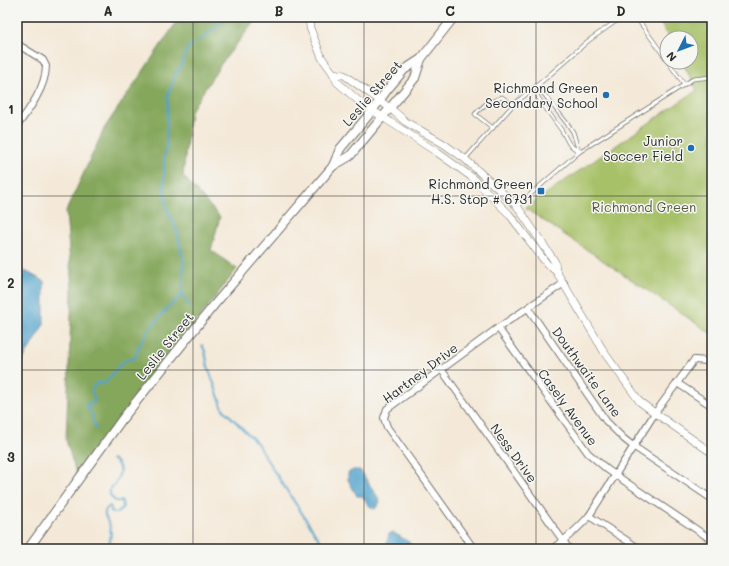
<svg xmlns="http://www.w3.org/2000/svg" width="729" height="566" font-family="Mali,sans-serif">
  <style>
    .green { fill: #a7c167; stroke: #697649 }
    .forest { fill: #85a75c; stroke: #586944 }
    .water { fill: #51a3cc; stroke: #3e677c }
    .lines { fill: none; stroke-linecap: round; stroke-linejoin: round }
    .stream { stroke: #51a3cc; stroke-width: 2 }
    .service-casing { stroke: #716e68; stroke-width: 4.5 }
    .minor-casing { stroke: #716e68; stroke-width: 8 }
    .tertiary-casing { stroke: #716e68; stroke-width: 8 }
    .secondary-casing { stroke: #716e68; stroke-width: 10 }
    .service { stroke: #fff; stroke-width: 3 }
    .minor { stroke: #fff; stroke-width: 6 }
    .tertiary { stroke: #fff; stroke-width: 7 }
    .secondary { stroke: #fff; stroke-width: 8 }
    .grid { fill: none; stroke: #2b2b2b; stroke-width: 1; stroke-opacity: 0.55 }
    .poi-dot { fill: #1f6fb2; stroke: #f6f6f2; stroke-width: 1.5 }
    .labels { text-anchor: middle; stroke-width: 3; stroke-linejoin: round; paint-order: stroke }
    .poi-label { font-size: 13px; fill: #2b2b2b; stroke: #f6f6f2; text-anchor: end }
    .street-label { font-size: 13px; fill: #2b2b2b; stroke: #f6f6f2 }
    .park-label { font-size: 13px; fill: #50583d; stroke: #f6f6f2 }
    .neatline { fill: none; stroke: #2b2b2b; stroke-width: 1.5 }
    .grid-label { font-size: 13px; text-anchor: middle; font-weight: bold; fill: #2b2b2b }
  </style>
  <rect width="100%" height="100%" fill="#f6f6f2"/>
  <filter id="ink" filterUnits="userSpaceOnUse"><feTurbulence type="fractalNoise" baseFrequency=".025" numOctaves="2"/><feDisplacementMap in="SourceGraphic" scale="8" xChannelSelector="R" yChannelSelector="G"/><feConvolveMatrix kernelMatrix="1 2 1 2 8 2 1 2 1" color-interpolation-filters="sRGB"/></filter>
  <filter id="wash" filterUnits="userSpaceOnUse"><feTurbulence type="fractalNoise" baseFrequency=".012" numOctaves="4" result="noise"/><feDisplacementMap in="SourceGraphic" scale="16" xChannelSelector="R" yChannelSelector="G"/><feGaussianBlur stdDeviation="0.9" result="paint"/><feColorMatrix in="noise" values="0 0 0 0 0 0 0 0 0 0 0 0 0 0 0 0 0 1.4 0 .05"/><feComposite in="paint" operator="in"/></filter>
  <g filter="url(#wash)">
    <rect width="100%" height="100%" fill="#f4e9d8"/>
    <path class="green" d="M657 17H712V334L525 208 697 90 682 62H691V38H669Z"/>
    <path class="forest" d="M180 17H258L221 64 190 112 183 176 220 217 211 250 237 269 77 476 66 440 72 290 66 211 105 127Z"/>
    <g class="water">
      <path d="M25 271 44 281V324L17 370V290Z"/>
      <path d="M353 470H360L379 499 380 502 375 509C369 507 365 502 363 496H357L348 480V473Z"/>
      <path d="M394 533 409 542 413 549H390L387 543 389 534Z"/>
    </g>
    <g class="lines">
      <g class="stream">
        <path d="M199 41C209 34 218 27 225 17"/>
        <path d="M191 308 182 295 183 294 182 286 184 264 177 231 167 209 164 186V156L166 150 168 94 175 76 182 64 187 48 193 44"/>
        <path d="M202 345 205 351 208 367 223 409 257 443 272 468 321 542 325 549"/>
        <path d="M96 429 93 421 92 414 86 405 88 403H93L95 401C91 390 90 390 98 382L103 384 105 383C112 375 122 357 134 359 136 356 136 354 137 351 138 348 140 345 141 342 152 323 166 309 182 295"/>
        <path d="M108 549C110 542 112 534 110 526 107 519 100 512 110 506L111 508V512L117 513 120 511 123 507 122 501H115L110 495V489C119 481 125 466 112 459"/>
      </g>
    </g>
  </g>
  <g filter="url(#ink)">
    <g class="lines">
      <g class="service-casing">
        <g id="service">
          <path d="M636 17 667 60"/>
          <path d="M668 62 684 84"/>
          <path d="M535 88 544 94 569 126 573 132 579 152"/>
          <path d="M535 89 539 99 562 131 569 144 579 152"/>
          <path d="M493 128 475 114 486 104 502 97 513 105"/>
          <path d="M465 159 513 105 546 78 588 41 622 17"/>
          <path d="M517 206 579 152 693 79 712 77"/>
        </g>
      </g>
      <g class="minor-casing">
        <g id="minor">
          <path d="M17 44 43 60 46 66C46 87 29 110 17 126"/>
          <path d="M528 308 606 421 624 439 633 446 712 499"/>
          <path d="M498 328 588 453 608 470 712 540"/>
          <path d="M441 369 569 549"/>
          <path d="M677 383 712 406"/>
          <path d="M589 516 640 549"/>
          <path d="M474 549 387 427 384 418 387 409 498 328 564 283"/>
          <path d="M552 549C566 539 578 529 589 516L655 413 694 360 708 361 712 364"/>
        </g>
      </g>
      <g class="tertiary-casing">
        <g id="tertiary">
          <path d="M309 17 310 28 322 58 333 73 337 82 361 103 438 153 473 178 509 214 547 264 556 271"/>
          <path d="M333 73 344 75 390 108 406 122 444 144 465 159 517 206 555 262 556 271 606 355 640 402 655 413 712 453"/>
        </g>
      </g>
      <g class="secondary-casing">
        <g id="secondary">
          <path d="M333 166 350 156 415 78 421 59"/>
          <path d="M28 549 123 418 214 305 333 166 340 149 372 111 387 90 404 70 421 59 454 17"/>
        </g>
      </g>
      <use href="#service" class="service"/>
      <use href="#minor" class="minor"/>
      <use href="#tertiary" class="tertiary"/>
      <use href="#secondary" class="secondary"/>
    </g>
  </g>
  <path class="grid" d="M193 17V549M364 17V549M536 17V549M17 196H712M17 370H712"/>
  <g class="poi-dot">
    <circle cx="606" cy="95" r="4"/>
    <circle cx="691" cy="148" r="4"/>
    <rect x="537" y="187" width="8" height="8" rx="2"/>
  </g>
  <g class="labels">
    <g class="poi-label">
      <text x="598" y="93">Richmond Green<tspan x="598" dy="15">Secondary School</tspan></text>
      <text x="683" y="146">Junior<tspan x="683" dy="15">Soccer Field</tspan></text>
      <text x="533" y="189">Richmond Green<tspan x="533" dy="15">H.S. Stop # 6731</tspan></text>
    </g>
    <g class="street-label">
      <text transform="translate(372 93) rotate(-49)" y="5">Leslie Street</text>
      <text transform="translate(165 346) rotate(-51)" y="5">Leslie Street</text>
      <text transform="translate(587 372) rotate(54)" y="5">Douthwaite Lane</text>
      <text transform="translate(420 373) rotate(-37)" y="5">Hartney Drive</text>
      <text transform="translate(568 407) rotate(54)" y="5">Casely Avenue</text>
      <text transform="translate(514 453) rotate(54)" y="5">Ness Drive</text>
    </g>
    <g class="park-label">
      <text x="644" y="212">Richmond Green</text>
    </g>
  </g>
  <rect width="729" height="566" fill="none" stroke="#f6f6f2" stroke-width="44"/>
  <g transform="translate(679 50) rotate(228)"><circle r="19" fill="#f6f6f2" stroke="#a5a5a2"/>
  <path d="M0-3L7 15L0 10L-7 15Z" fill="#1f6fb2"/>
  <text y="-6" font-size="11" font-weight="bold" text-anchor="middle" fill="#2b2b2b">N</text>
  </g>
  <rect x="22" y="22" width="685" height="522" class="neatline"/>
  <g class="grid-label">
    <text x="108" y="16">A</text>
    <text x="279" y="16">B</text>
    <text x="450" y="16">C</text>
    <text x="621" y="16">D</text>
    <text x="11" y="114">1</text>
    <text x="11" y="288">2</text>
    <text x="11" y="462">3</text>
  </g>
</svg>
